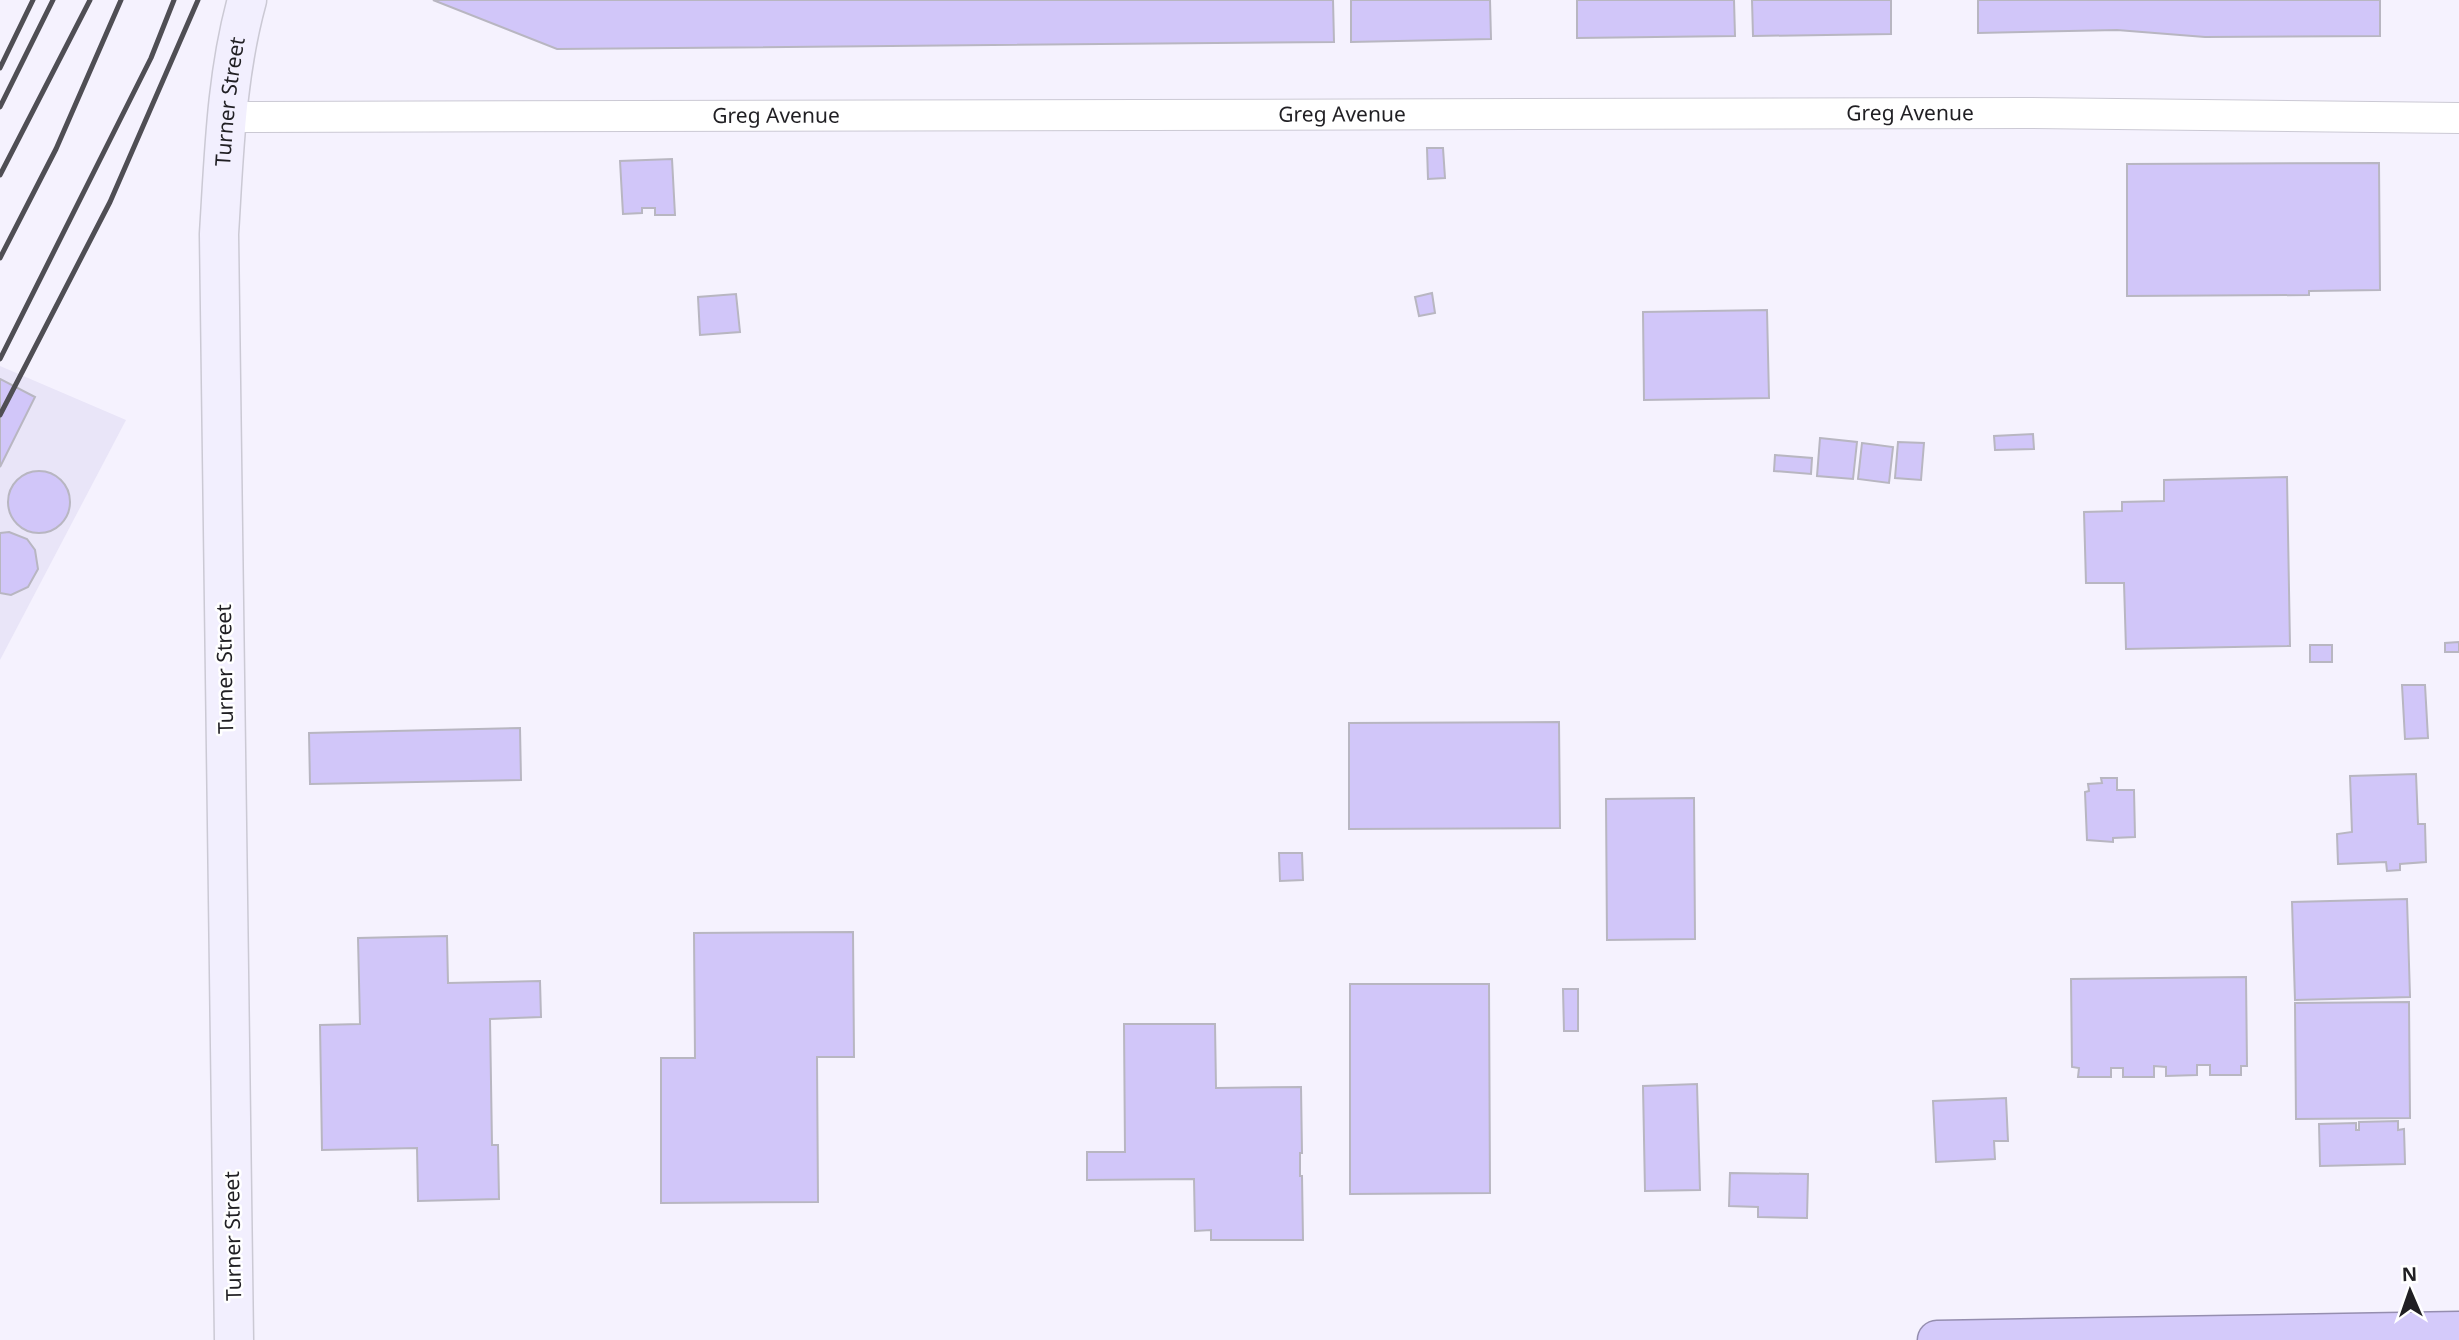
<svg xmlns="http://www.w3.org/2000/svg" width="2459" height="1340" font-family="'Noto Sans',sans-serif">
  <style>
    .built { fill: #e9e5f8 }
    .building { fill: #d1c6f9; stroke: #b8b6c1; stroke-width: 2 }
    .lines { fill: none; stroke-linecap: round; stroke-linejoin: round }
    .street-casing { stroke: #cbc9d4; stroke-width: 32 }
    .secondary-casing { stroke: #cbc9d4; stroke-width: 41 }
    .highway-casing { stroke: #958eaf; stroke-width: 41 }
    .street { stroke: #fff; stroke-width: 30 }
    .secondary { stroke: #f2effe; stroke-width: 38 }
    .highway { stroke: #d4cafa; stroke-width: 38 }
    .rail { stroke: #4f4e54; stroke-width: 5 }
    .labels { text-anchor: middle; stroke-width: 5; stroke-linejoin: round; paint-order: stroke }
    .street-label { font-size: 21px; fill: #201f23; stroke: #fff }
  </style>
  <rect width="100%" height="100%" fill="#f5f2fe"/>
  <path class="built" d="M0 366 126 420 0 660Z"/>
  <g class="building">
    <path d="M433 0H1333L1334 42 557 49Z"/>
    <path d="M1351 0H1490L1491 39 1351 42Z"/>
    <path d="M1577 0H1734L1735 36 1577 38Z"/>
    <path d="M1752 0H1891V34L1753 36Z"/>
    <path d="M1978 0H2380V36L2205 37 2117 30 1978 33Z"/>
    <path d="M1427 148H1443L1445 178 1428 179Z"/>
    <path d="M672 159 675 215H655V208H642V213L623 214 620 161Z"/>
    <path d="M2379 163 2380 290 2309 291V295L2127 296V164Z"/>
    <path d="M1432 293 1435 313 1419 316 1415 297Z"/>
    <path d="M736 294 740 332 700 335 698 297Z"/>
    <path d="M1767 310 1769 398 1644 400 1643 312Z"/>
    <path d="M0 379 35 397 0 467Z"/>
    <path d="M2033 434 2034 449 1995 450 1994 436Z"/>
    <path d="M1820 438 1857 442 1853 479 1817 476Z"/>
    <path d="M1898 442 1924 443 1921 480 1895 478Z"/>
    <path d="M1862 443 1893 447 1889 483 1858 479Z"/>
    <path d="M1775 455 1812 458 1811 474 1774 471Z"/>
    <circle cx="39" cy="502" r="31"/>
    <path d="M2287 477 2290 646 2126 649 2124 583H2086L2084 512 2122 511V502L2164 501V480Z"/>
    <path d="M9 532 27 539 35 550 38 569 28 587 11 595 0 593V533Z"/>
    <path d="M2459 642V652H2445V643Z"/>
    <rect x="2310" y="645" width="22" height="17"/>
    <path d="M2402 685H2425L2428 738 2405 739Z"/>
    <path d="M1559 722 1560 828 1349 829V723Z"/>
    <path d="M520 728 521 780 310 784 309 733Z"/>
    <path d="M2416 774 2418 824H2425L2426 862 2400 864V870L2387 871 2386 862 2338 864 2337 834 2352 832 2350 776Z"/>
    <path d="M2101 778H2117V790H2134L2135 837 2113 838V842L2087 840 2085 792 2089 791 2088 784 2102 783Z"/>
    <path d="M1694 798 1695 939 1607 940 1606 799Z"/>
    <path d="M1279 853H1302L1303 880 1280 881Z"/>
    <path d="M2407 899 2410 997 2295 1000 2292 902Z"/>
    <path d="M853 932 854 1057H817L818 1202 661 1203V1058H695L694 933Z"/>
    <path d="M447 936 448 983 540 981 541 1017 490 1019 492 1145H498L499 1199 418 1201 417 1148 322 1150 320 1025 360 1024 358 938Z"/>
    <path d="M2246 977 2247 1066H2241V1075H2210V1065H2197V1075L2166 1076V1067L2154 1066V1077H2123V1068H2111V1077H2078L2079 1068 2072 1067 2071 979Z"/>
    <path d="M1350 984H1489L1490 1193 1350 1194Z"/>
    <path d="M1563 989H1578V1031H1564Z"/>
    <path d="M2409 1002 2410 1118 2296 1119 2295 1003Z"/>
    <path d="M1124 1024H1215L1216 1088 1301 1087 1302 1153H1300V1176H1302L1303 1240H1211V1230L1195 1231 1194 1179 1087 1180V1152H1125Z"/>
    <path d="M1697 1084 1700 1190 1645 1191 1643 1086Z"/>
    <path d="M2006 1098 2008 1141H1994L1995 1159 1936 1162 1933 1101Z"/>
    <path d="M2398 1121V1130L2404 1129 2405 1164 2320 1166 2319 1124 2356 1123V1130H2359V1122Z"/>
    <path d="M1730 1173 1808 1174 1807 1218 1758 1217V1207L1729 1206Z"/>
  </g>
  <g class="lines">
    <g class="street-casing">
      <g id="street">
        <path id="s1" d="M226 117 2030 113 2459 118"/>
      </g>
    </g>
    <g class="secondary-casing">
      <g id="secondary">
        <path id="s2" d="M234 1340 219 234C224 155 226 76 247 0"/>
      </g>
    </g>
    <g class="highway-casing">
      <path id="highway" d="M1937 1340 2459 1331"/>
    </g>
    <use href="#street" class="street"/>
    <use href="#secondary" class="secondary"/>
    <use href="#highway" class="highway"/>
    <g class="rail">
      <path d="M0 68 33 0"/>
      <path d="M0 107 53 0"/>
      <path d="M0 175 90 0"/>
      <path d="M0 258 56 149 121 0"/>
      <path d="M0 359 151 58 174 0"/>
      <path d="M0 415 110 202 198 0"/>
    </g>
  </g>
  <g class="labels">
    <g class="street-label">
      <text dy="7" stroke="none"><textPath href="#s2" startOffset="1239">Turner Street</textPath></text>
      <text dy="7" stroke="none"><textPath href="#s1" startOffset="1684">Greg Avenue</textPath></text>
      <text dy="7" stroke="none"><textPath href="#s1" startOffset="1116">Greg Avenue</textPath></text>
      <text dy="7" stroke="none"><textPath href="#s1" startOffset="550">Greg Avenue</textPath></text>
      <text transform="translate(225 669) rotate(-91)" y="7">Turner Street</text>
      <text transform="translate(233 1236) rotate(-91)" y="7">Turner Street</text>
    </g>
  </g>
  <g transform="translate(2410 1291) rotate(358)" stroke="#ffffff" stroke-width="5" paint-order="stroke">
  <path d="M0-5L12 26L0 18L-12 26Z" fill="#201f23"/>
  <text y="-10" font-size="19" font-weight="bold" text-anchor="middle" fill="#201f23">N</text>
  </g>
</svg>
